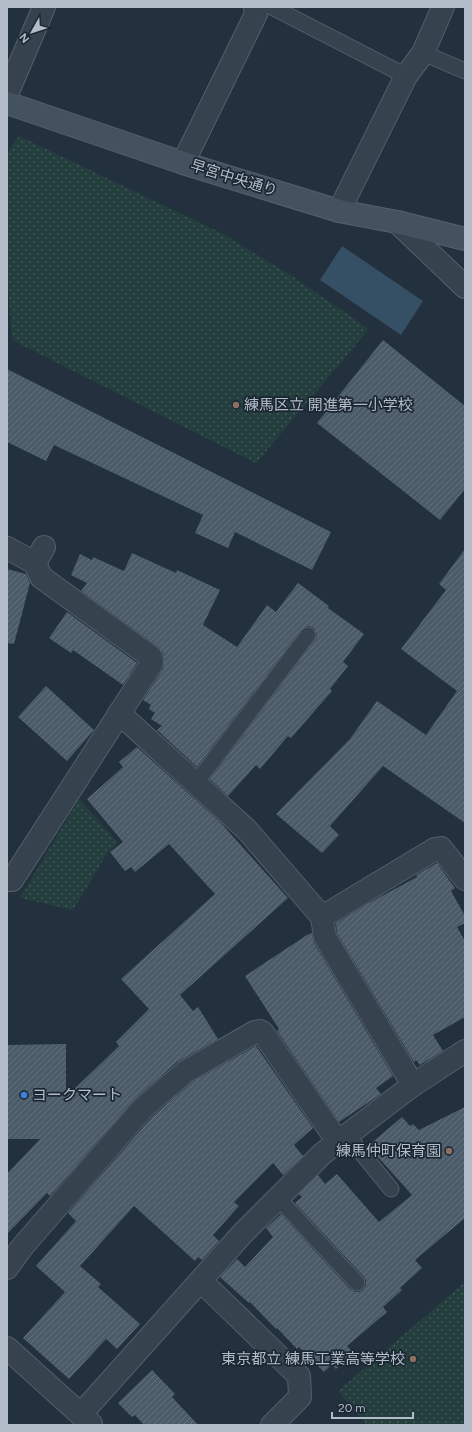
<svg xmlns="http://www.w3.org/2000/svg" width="472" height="1432" font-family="Figtree,'Noto Sans JP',sans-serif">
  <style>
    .green { fill: url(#green-dots) }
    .water { fill: #354f65 }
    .building { fill: url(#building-hatch) }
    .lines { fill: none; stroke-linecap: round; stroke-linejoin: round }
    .lane-casing { stroke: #54606b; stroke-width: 17 }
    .street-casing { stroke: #54606b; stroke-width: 24 }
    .secondary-casing { stroke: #54606b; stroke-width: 24 }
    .lane { stroke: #36424d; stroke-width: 15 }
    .street { stroke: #36424d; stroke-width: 22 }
    .secondary { stroke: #445260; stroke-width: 22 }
    .education-dot { fill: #8d6e63; stroke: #1b2732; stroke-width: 1.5 }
    .shop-dot { fill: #3f7fe0; stroke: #1b2732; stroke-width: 1.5 }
    .labels { text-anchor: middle; stroke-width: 3.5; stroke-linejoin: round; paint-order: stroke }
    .street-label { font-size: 15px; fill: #b2bdc9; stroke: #1b2732 }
    .poi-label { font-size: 15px; fill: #b2bdc9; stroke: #1b2732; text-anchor: start }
  </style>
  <defs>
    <pattern id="green-dots" width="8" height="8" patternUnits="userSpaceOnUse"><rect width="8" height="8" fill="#243e3e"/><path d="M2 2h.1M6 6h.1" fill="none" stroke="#415859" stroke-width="1.8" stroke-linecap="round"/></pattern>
    <pattern id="building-hatch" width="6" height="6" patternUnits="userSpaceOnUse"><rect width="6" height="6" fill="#4b5b69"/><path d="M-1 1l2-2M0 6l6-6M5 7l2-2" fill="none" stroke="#63717d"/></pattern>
  </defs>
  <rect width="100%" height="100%" fill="#22313d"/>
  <g class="green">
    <path d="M19 136 223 234 295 278 369 329 256 463 12 340 7 270V154Z"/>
    <path d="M79 799 118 843 108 852 73 910 20 898Z"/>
    <path d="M465 1282V1425H367L338 1391Z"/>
  </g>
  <path class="water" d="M342 246 423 301 401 335 320 280Z"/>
  <g class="building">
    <path d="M383 340 465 406V489L440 520 317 423Z"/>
    <path d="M7 369 331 532 312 570 235 532 228 548 195 533 203 515 54 445 46 461 7 442Z"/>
    <path d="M465 549V823L383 766 330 826 339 835 322 853 276 814 350 739 377 701 426 735 457 691 401 649 446 590 439 584Z"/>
    <path d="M132 553 176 573 177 570 220 590 203 625 237 647 267 605 276 612 298 583 329 606 328 608 364 634 343 662 348 666 330 689 332 691 291 738 288 736 260 769 256 765 228 796 210 779 315 640 317 636 316 632 314 628 309 626 305 627 301 630 197 767 157 730 162 726 151 719 155 713 149 709 151 705 143 700 163 669 164 660 163 653 158 647 81 591 87 583 71 575 80 554 92 560 93 557 124 571Z"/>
    <path d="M7 569 26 574 30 583 14 644 7 643Z"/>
    <path d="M67 612 137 663 123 685 73 650 71 653 49 638Z"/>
    <path d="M46 686 94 730 67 761 18 717Z"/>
    <path d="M137 747 220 822 288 898 180 995 193 1011 198 1007 218 1039 177 1062 135 1099 50 1196 47 1193 7 1234V1174L40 1139H7V1045L66 1044V1097L119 1046 116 1042 149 1009 121 979 215 894 169 844 135 872 131 867 125 871 110 852 123 842 87 799 123 767 119 762Z"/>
    <path d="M437 863 455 888 451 891 465 916V923L457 927 465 941V1017L433 1035 443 1051 420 1065 416 1060 414 1062 337 933 336 923 369 903 417 877 416 875Z"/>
    <path d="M312 933 314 943 393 1076 376 1088 381 1094 339 1122 277 1031 279 1029 245 976 307 935Z"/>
    <path d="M256 1046 313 1128 294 1145 303 1156 283 1175 273 1163 234 1202 239 1206 213 1235 219 1241 202 1260 198 1257 195 1261 134 1206 80 1266 101 1284 98 1287 140 1324 117 1349 106 1339 69 1379 23 1338 65 1292 36 1266 76 1221 68 1213 152 1117 192 1082Z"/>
    <path d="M465 1107V1218L415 1260 422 1268 400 1288 402 1290 383 1307 387 1312 347 1346 353 1352 336 1369 332 1364 324 1372 299 1347 297 1349 277 1328 276 1329 250 1302 249 1303 220 1277 237 1259 245 1267 273 1237 266 1228 281 1214 350 1289 355 1292H359L363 1290 366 1285V1281L364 1277 295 1203 302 1197 299 1194 318 1175 325 1184 337 1174 379 1222 412 1195 368 1146 402 1117 410 1126 413 1124 419 1130Z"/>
    <path d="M152 1370 175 1394 172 1397 198 1425H144L135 1415 132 1417 118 1403Z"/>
  </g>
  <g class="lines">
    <g class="lane-casing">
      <g id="lane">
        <path d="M272 7 406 76"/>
        <path d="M423 53 465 71"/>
        <path d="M196 783 308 635"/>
        <path d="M347 1135 391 1189"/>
        <path d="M278 1198 357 1283"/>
      </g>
    </g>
    <g class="street-casing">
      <g id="street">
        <path d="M7 94 44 7"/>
        <path d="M183 163 256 14 255 7"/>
        <path d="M339 211 406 76 423 53 443 7"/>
        <path d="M397 222 465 287"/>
        <path d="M7 548 35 563 41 577 151 657 152 660V663L16 874 12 880H7"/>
        <path d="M35 563 44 547"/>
        <path d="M119 713 247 830 322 917 325 937 413 1085"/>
        <path d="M322 917 435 849 441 848 465 879"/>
        <path d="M7 1268 23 1246 143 1108 185 1072 255 1032 260 1031 263 1033 338 1142"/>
        <path d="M201 1281 299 1376 300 1397 272 1425"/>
        <path d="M7 1348 91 1424"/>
        <path d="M81 1414 243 1233 322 1154 413 1085 465 1051"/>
      </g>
    </g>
    <g class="secondary-casing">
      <path id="secondary" d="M7 103 183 163 339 211 397 222 465 239"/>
    </g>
    <use href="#lane" class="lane"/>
    <use href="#street" class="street"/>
    <use href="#secondary" class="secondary"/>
  </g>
  <g class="education-dot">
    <circle cx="236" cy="405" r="4"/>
    <circle cx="449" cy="1151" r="4"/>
    <circle cx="413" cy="1359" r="4"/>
  </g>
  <circle class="shop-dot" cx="24" cy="1095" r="4"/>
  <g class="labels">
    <g class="street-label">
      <text transform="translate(234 178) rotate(17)" y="5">早宮中央通り</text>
    </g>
    <g class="poi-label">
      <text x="244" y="410">練馬区立 開進第一小学校</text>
      <text x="32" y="1100">ヨークマート</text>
      <text x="441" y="1156" text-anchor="end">練馬仲町保育園</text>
      <text x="405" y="1364" text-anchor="end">東京都立 練馬工業高等学校</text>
    </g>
  </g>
  <rect width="472" height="1432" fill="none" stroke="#b2bdc9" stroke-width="16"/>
  <g transform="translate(32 32) rotate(231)" stroke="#1b2732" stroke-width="3" paint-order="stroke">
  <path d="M0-3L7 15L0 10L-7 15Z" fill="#b2bdc9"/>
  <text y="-6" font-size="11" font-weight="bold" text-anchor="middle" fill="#b2bdc9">N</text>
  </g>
  <path d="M332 1412v6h81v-6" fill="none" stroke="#b2bdc9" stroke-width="2"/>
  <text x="338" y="1412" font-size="12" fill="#b2bdc9" stroke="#1b2732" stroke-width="3" paint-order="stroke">20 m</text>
</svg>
